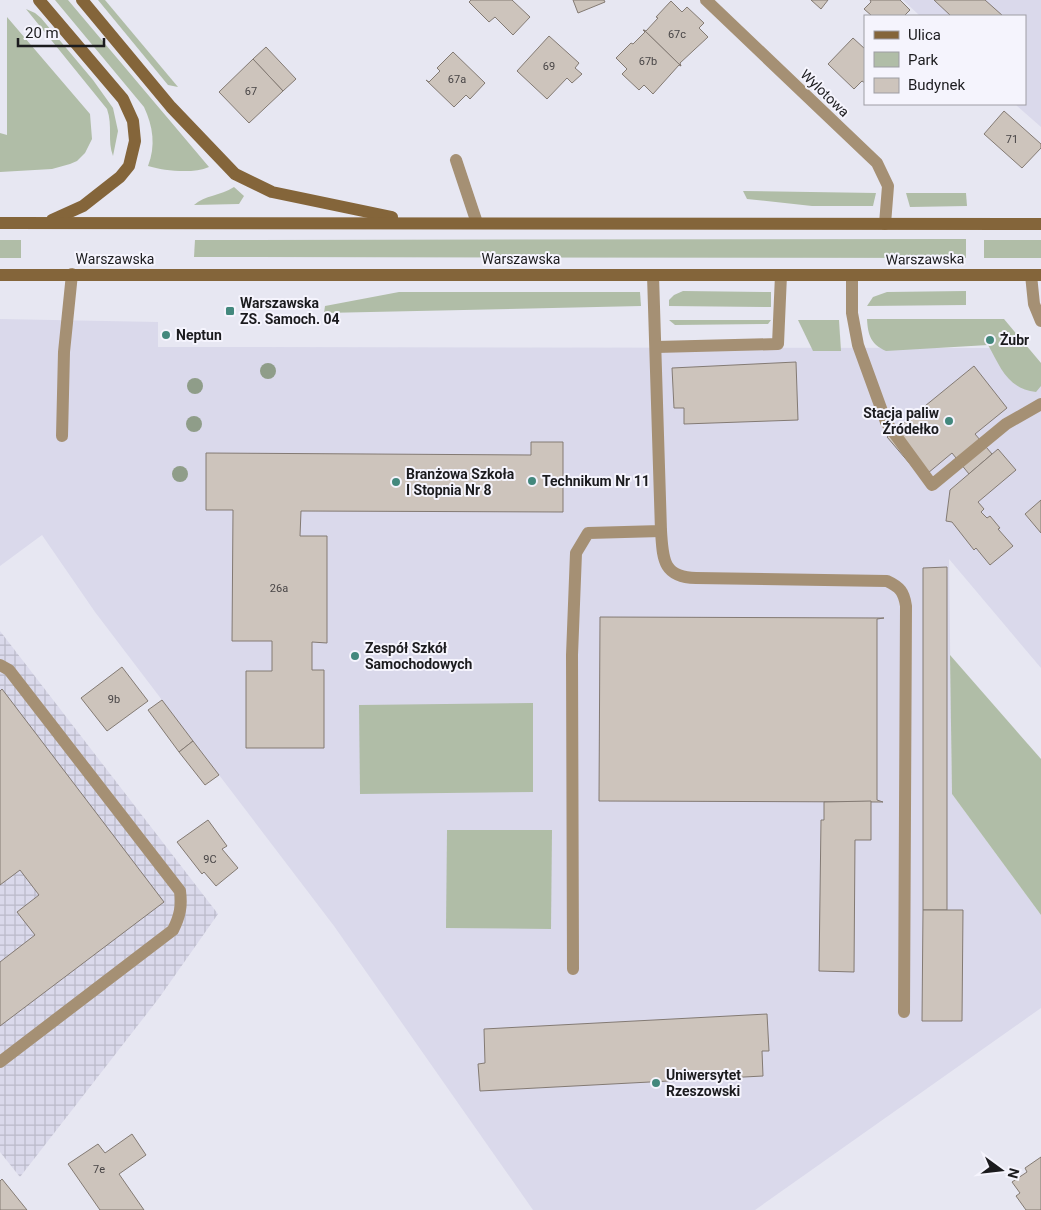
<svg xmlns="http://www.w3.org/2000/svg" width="1041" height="1210" font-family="Roboto,sans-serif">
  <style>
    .built { fill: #dad9eb }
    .industrial { fill: url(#industrial-grid) }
    .green { fill: #b0bda7 }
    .building { fill: #cdc4bc; stroke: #837a73 }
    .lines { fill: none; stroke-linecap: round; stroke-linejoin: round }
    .service { stroke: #a59074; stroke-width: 12 }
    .minor { stroke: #a59074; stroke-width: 12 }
    .secondary { stroke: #84653a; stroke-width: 12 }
    .tree { fill: #8f9d89 }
    .poi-dot { fill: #43887d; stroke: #f5f4fd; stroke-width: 2 }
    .labels { text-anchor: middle; stroke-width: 4; stroke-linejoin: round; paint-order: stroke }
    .number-label { font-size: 11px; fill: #484546 }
    .street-label { font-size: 14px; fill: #1b1b1e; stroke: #f5f4fd }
    .poi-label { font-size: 14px; font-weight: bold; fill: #1b1b1e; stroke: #f5f4fd; text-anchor: start }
  </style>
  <defs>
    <pattern id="industrial-grid" width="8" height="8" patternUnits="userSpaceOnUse" patternTransform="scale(1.25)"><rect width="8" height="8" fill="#dad9eb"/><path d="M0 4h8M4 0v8" fill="none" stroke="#babac9"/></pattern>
  </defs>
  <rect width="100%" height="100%" fill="#e7e7f2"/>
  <g class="built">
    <path d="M903 0H1041V127L1015 104H1025V16H920Z"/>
    <path d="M0 319 158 322V347L1014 348 1041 382V668L949 559 952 794 1041 915V1008L755 1210H533L334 926 95 612 42 535 0 566Z"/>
  </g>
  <path class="industrial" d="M0 631 218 914 159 998 20 1177 0 1152Z"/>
  <g class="green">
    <path d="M55 0H68L209 167C193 174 165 171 148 166 156 146 153 126 144 107Z"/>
    <path d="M98 0H105L178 87 168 85Z"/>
    <path d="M26 9 35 13 41 18 93 80 113 108 118 131 113 156C107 141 113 126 107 109Z"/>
    <path d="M7 17 90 114 92 139 85 153 77 161 70 164 52 169 0 172V133L7 135Z"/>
    <path d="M234 187 244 196 239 204 194 205C205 195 220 196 234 187Z"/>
    <path d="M743 191 876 193 873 206H812L747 199Z"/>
    <path d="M906 193H966L967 206 910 207Z"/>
    <path d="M966 239V258L194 257 195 240Z"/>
    <rect x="0" y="240" width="21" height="18"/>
    <rect x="984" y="240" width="57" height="18"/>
    <path d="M683 291 771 292V307L669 306V300L674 295Z"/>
    <path d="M966 291V305L867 306 873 297 887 292Z"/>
    <path d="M399 292H640L641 306 324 313 325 306Z"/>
    <path d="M867 319H1004L1041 363V386L1036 392C1007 388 1001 368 988 345L886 351C871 344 868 336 867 319Z"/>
    <path d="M669 320H771L768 324 675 325Z"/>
    <path d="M798 320H839L841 351H813Z"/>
    <path d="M950 655 1041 759V915L952 794Z"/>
    <path d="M533 703V792L360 794 359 705Z"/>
    <path d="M447 830H552L551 929 446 928Z"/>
  </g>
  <g class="building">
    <path d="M471 0H512L530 17 513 35 495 17 489 22 469 2Z"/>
    <path d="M573 0H604L605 2 578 13Z"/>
    <path d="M811 0H828L821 9Z"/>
    <path d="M870 0H900L910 10 904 16H872L864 9 871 2Z"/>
    <path d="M934 0H985L1003 16H951Z"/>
    <path d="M671 1 682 12 687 7 704 23 699 28 708 37 680 63 681 66 644 30 646 31 658 18 656 17Z"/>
    <path d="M643 30H644L681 66 679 65 653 94 644 85 639 90 622 74 627 69 616 58 631 43 633 44 645 32Z"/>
    <path d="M549 36 579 63 575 68 582 74 572 83 567 78 547 99 517 71Z"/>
    <path d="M853 38 865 49V83L862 81 854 89 828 64Z"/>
    <path d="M266 47 296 79 283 91 253 59Z"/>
    <path d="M453 52 485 83 470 99 466 95 454 107 426 80 429 82 440 71 437 68Z"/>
    <path d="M253 59 283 91 249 123 219 92Z"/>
    <path d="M1004 111 1041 144V148L1022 168 984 134Z"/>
    <path d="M796 362 798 420 684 424V408H674L672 368Z"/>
    <path d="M974 366 1007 408 975 434 992 454 969 474 952 453 922 478 887 437Z"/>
    <path d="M531 442H563V512L301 511 300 536H327V643L312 642V670H324V748H246V671H272V641H232L233 510H206V453L531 455Z"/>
    <path d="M998 449 1016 470 978 502 984 509 981 512 987 518 990 516 1000 528 998 529 1013 546 990 565 976 548 974 550 952 522 946 521 950 490Z"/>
    <path d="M1041 500V533L1025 514Z"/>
    <path d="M947 567V910H923V568Z"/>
    <path d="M600 617 884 618 877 619V800L883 802 599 801Z"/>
    <path d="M122 667 148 701 107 731 81 698Z"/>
    <path d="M2 689 164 902 0 1026V962L35 935 17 912 39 895 20 870 0 885V691Z"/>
    <path d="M162 700 193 741 179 752 148 710Z"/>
    <path d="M193 741 219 775 205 785 179 752Z"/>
    <path d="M871 801V840H855L854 972 819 971 821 820H824V802Z"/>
    <path d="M208 820 227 846 222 849 238 868 216 886 204 872 202 874 177 842Z"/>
    <path d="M923 910H963L962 1021H922Z"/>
    <path d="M767 1014 769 1051H762L763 1076 480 1091 478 1064 485 1063 484 1029Z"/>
    <path d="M132 1134 146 1155 119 1174 144 1210H100L68 1164 98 1144 105 1153Z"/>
    <path d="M1041 1157V1210H1026L1016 1196 1020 1193 1012 1182 1027 1172 1025 1168Z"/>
    <path d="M2 1179 27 1210H0V1181Z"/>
  </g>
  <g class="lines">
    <g class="service">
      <path d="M456 160 477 223"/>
      <path d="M852 275V313L858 345 886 422 932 485 1006 424 1041 404"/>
      <path d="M656 347 778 344 781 275"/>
      <path d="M62 436 64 352 72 274"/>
      <path d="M661 531C663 558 662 577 696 578L887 581C900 587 904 592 906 606L904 1012"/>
      <path d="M0 665 9 670 180 891C182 906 180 916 173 930L0 1062"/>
      <path d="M573 969 572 655 576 553 588 533 661 531 653 275"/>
    </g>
    <g class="minor">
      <path d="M706 0 877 163 888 186 885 224"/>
      <path d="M1031 275 1034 304 1041 321"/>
    </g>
    <g class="secondary">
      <path d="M39 0 123 99 133 121 135 141 129 166 120 177 83 206 52 220"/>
      <path d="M82 0 171 107 235 174 272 192 392 217"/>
      <path d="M0 223 1041 224"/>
      <path d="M0 275H1041"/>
    </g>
  </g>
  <g class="tree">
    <circle cx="268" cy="371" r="8"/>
    <circle cx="195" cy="386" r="8"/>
    <circle cx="194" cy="424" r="8"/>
    <circle cx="180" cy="474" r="8"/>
  </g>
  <g class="poi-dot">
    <rect x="225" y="306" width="10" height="10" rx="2.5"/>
    <circle cx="166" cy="335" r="5"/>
    <circle cx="990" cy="340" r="5"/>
    <circle cx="949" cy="421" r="5"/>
    <circle cx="532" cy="481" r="5"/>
    <circle cx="396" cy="482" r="5"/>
    <circle cx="355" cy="656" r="5"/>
    <circle cx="656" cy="1083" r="5"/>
  </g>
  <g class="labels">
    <g class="number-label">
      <text x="677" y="38">67c</text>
      <text x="648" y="65">67b</text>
      <text x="549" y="70">69</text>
      <text x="457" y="83">67a</text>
      <text x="251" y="95">67</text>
      <text x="1012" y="143">71</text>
      <text x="279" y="592">26a</text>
      <text x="114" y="703">9b</text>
      <text x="210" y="863">9C</text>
      <text x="99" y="1173">7e</text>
    </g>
    <g class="street-label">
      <text transform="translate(825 93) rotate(44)" y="5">Wylotowa</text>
      <text x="115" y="264">Warszawska</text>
      <text x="521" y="264">Warszawska</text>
      <text transform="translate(925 259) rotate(-1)" y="5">Warszawska</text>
    </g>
    <g class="poi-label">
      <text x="240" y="308">Warszawska<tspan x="240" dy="16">ZS. Samoch. 04</tspan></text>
      <text x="176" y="340">Neptun</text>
      <text x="1000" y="345">Żubr</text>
      <text x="939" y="418" text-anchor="end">Stacja paliw<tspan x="939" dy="16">Źródełko</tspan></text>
      <text x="406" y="479">Branżowa Szkoła<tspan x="406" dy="16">I Stopnia Nr 8</tspan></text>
      <text x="542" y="486">Technikum Nr 11</text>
      <text x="365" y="653">Zespół Szkół<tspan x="365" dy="16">Samochodowych</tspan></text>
      <text x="666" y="1080">Uniwersytet<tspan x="666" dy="16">Rzeszowski</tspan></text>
    </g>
  </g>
  <rect x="864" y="15" width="162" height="90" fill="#f5f4fd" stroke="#9e9da4"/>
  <rect x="874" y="31" width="25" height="8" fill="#84653a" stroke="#9e9da4"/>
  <text x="908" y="40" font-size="15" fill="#1b1b1e">Ulica</text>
  <rect x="874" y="52" width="25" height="15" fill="#b0bda7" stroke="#9e9da4"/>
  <text x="908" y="65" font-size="15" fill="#1b1b1e">Park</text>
  <rect x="874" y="78" width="25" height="15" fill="#cdc4bc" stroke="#9e9da4"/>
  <text x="908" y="90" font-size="15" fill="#1b1b1e">Budynek</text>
  <g transform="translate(1001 1170) rotate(105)" stroke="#f5f4fd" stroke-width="4" paint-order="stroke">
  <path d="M0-4L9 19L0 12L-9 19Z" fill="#1b1b1e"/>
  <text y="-8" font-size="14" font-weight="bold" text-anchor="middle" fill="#1b1b1e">N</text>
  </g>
  <path d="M18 38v8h86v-8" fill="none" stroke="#1b1b1e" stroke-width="2.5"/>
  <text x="25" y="38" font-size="15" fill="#1b1b1e" stroke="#f5f4fd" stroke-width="4" paint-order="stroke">20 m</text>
</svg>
